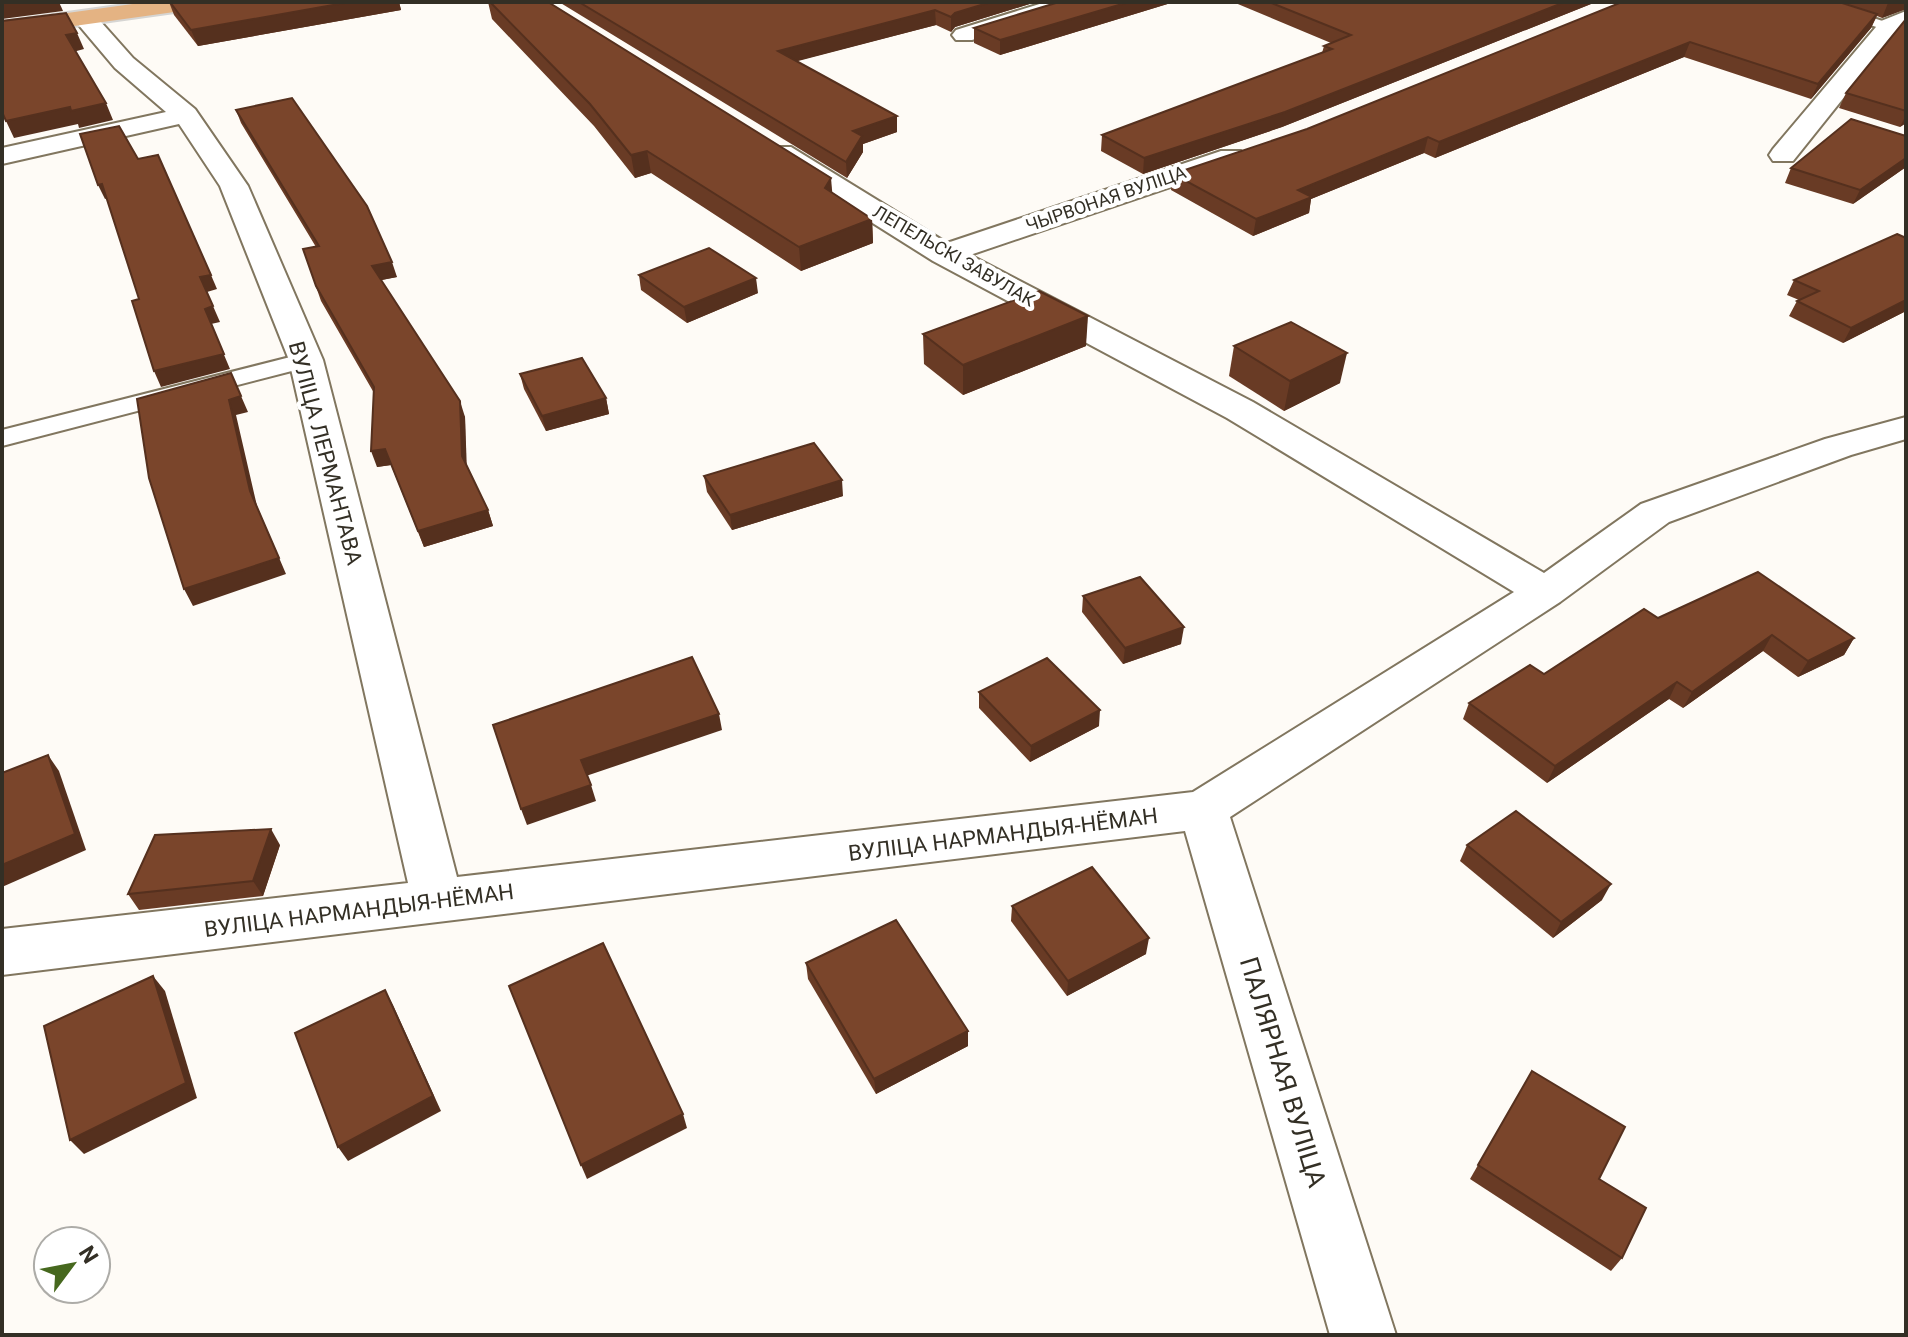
<svg xmlns="http://www.w3.org/2000/svg" width="1908" height="1337" font-family="Roboto,sans-serif">
  <style>
    .lines { fill: none; stroke-linecap: round; stroke-linejoin: round }
    .lane-casing { stroke: #81765f; stroke-width: 4 }
    .street-casing { stroke: #81765f; stroke-width: 4 }
    .primary-casing { stroke: #d6d5d3; stroke-width: 4 }
    .lane { fill: #fff; fill-rule: evenodd }
    .street { fill: #fff; fill-rule: evenodd }
    .primary { fill: #e4b383; fill-rule: evenodd }
    .wall { fill: #693b25 }
    .shaded-wall { fill: #55301e }
    .building { fill: #7a452b; stroke: #55301e; stroke-width: 2 }
    .labels { text-anchor: middle; stroke-width: 8; stroke-linejoin: round; paint-order: stroke }
    .far-street-label { font-size: 18px; fill: #332f25; stroke: #fff }
    .street-label { font-size: 22px; fill: #332f25; stroke: #fff }
    .near-street-label { font-size: 26px; fill: #332f25; stroke: #fff }
  </style>
  <rect width="100%" height="100%" fill="#fefbf6"/>
  <g class="lines">
    <g class="lane-casing">
      <g id="lane">
        <path d="M1798 2H1824L1898 26 1889 31Z"/>
        <path d="M306 353 315 355 318 360 315 365 2 446V430Z"/>
      </g>
    </g>
    <g class="street-casing">
      <g id="street">
        <path d="M1046 2H1080L1077 7 972 40H956L952 35 956 30Z"/>
        <path d="M85 11 93 13 133 58 195 109 248 186 323 360 457 877 1193 792 1514 592 1227 418 933 261 771 159 767 153 771 147H791L947 243 1221 151H1241L1245 157 1241 163 970 255 1253 402 1544 573 1641 504 1825 439 1906 417V439L1851 455 1669 522 1560 602 1230 817 1396 1335H1330L1185 831 2 975V929L408 883 289 360 220 186 179 124 2 164V148L166 112 115 68 77 23 73 18Z"/>
        <path d="M1906 11V27L1897 31 1793 161H1773L1769 155 1773 149 1881 21Z"/>
      </g>
    </g>
    <g class="primary-casing">
      <path id="primary" d="M147 2H207L196 9 2 36V22Z"/>
    </g>
    <use href="#lane" class="lane"/>
    <use href="#street" class="street"/>
    <use href="#primary" class="primary"/>
  </g>
  <g class="wall">
    <path d="M169 2H399L401 10 198 46 174 15Z"/>
    <path d="M488 2H548L872 219 873 243 801 271 651 173 635 178 594 126 492 19Z"/>
    <path d="M559 2H1036L955 27 951 32 936 25 796 61 897 132 863 144V152L847 178Z"/>
    <path d="M1059 2H1174L1000 55 974 43V28Z"/>
    <path d="M1233 2H1596L1282 127 1143 174 1101 151 1102 135 1322 53 1324 46 1331 43Z"/>
    <path d="M1622 2H1906V9L1882 18 1877 16 1871 28 1811 99 1684 57 1435 158 1424 153 1311 199 1309 213 1253 236 1171 190 1173 174 1307 129Z"/>
    <path d="M1906 19V123L1900 127 1839 108 1846 93Z"/>
    <path d="M236 110 397 277 381 280 465 417 466 466 488 510 493 526 424 547 391 465 377 467 374 393 321 301 303 249 316 247 241 123Z"/>
    <path d="M1906 136V167L1853 204 1785 183 1791 168Z"/>
    <path d="M1906 238V311L1843 343 1789 316 1797 301 1799 300 1787 295 1794 280Z"/>
    <path d="M639 275 758 293 687 323 641 290Z"/>
    <path d="M923 334 1086 346 963 395 924 364Z"/>
    <path d="M1234 346 1340 383 1284 411 1229 376Z"/>
    <path d="M520 374 606 398 609 414 546 431 524 389Z"/>
    <path d="M704 476 843 496 732 530 707 492Z"/>
    <path d="M1083 596 1181 644 1123 664 1082 612Z"/>
    <path d="M1658 618 1854 638 1844 655 1798 677 1763 651 1683 708 1669 699 1547 783 1463 719 1469 703 1544 674Z"/>
    <path d="M979 692 1099 726 1030 762 979 708Z"/>
    <path d="M280 845 263 896 139 910 128 894Z"/>
    <path d="M1467 845 1602 900 1553 938 1460 861Z"/>
    <path d="M1012 906 1146 954 1067 996 1011 921Z"/>
    <path d="M806 963 968 1031V1046L876 1094 808 979Z"/>
    <path d="M1532 1071 1599 1179 1622 1258 1611 1271 1470 1179Z"/>
  </g>
  <g class="shaded-wall">
    <path d="M2 2H59L63 11 2 19Z"/>
    <path d="M350 2H399L401 10 198 46 191 30Z"/>
    <path d="M991 2H1036L955 27 951 32V17L955 13Z"/>
    <path d="M1129 2H1174L1000 55V40Z"/>
    <path d="M1565 2H1596L1282 127 1143 174 1144 158Z"/>
    <path d="M1892 2H1906V9L1882 18 1888 3Z"/>
    <path d="M935 10 936 25 779 66 778 51Z"/>
    <path d="M1877 14 1871 28 1811 99 1818 84Z"/>
    <path d="M77 33 84 49 73 52 66 35Z"/>
    <path d="M1690 42 1684 57 1435 158 1439 142Z"/>
    <path d="M106 103 113 120 79 128 78 124 14 138 6 121 70 107Z"/>
    <path d="M1906 115V123L1900 127Z"/>
    <path d="M897 116V132L863 144V152L847 178 846 162 853 131Z"/>
    <path d="M1428 137 1424 153 1311 199 1309 213 1253 236 1256 219 1298 190Z"/>
    <path d="M647 151 651 173 635 178 631 155Z"/>
    <path d="M1906 158V167L1853 204 1860 190Z"/>
    <path d="M831 178 833 201 825 188Z"/>
    <path d="M102 184 108 198 105 199 98 185Z"/>
    <path d="M872 219 873 243 801 271 799 247Z"/>
    <path d="M392 262 397 277 377 281 372 266Z"/>
    <path d="M211 275 217 289 207 292 200 277Z"/>
    <path d="M756 278 758 293 687 323 684 307Z"/>
    <path d="M1906 300V311L1843 343 1851 328Z"/>
    <path d="M213 306 220 322 211 324 230 369 161 387 154 371 205 309Z"/>
    <path d="M1088 316 1086 346 963 395V365Z"/>
    <path d="M1347 353 1340 383 1284 411 1290 381Z"/>
    <path d="M231 373 248 412 236 415 257 506 286 574 193 606 184 589 250 491 229 400Z"/>
    <path d="M606 398 609 414 546 431 542 416Z"/>
    <path d="M460 401 465 417 467 472 462 456Z"/>
    <path d="M385 449 391 465 377 467 371 451Z"/>
    <path d="M842 480 843 496 732 530 730 515Z"/>
    <path d="M488 510 493 526 424 547 418 531Z"/>
    <path d="M1184 627 1181 644 1123 664 1125 648Z"/>
    <path d="M1772 635 1763 651 1683 708 1692 692Z"/>
    <path d="M1854 638 1844 655 1798 677 1808 661Z"/>
    <path d="M1677 682 1669 699 1547 783 1555 766Z"/>
    <path d="M1100 710 1099 726 1030 762 1031 746Z"/>
    <path d="M719 714 722 730 586 776 581 760Z"/>
    <path d="M48 755 59 771 86 850 2 887V865Z"/>
    <path d="M591 785 596 801 527 825 521 809Z"/>
    <path d="M271 829 280 845 263 896 253 881Z"/>
    <path d="M1611 884 1602 900 1553 938 1561 922Z"/>
    <path d="M1149 938 1146 954 1067 996 1068 981Z"/>
    <path d="M153 976 165 991 197 1098 84 1154 70 1140Z"/>
    <path d="M385 990 393 1005 441 1111 348 1161 338 1147Z"/>
    <path d="M968 1031V1046L876 1094 874 1079Z"/>
    <path d="M683 1114 687 1128 587 1179 581 1165Z"/>
  </g>
  <g class="building">
    <path d="M170 2H350L191 30Z"/>
    <path d="M490 2H548L831 178 825 188 872 219 799 247 647 151 631 155 590 104Z"/>
    <path d="M579 2H991L955 13 951 17 935 10 778 51 897 116 853 131 862 136 846 162Z"/>
    <path d="M1059 2H1129L1000 40 974 28Z"/>
    <path d="M1269 2H1565L1285 112 1144 158 1102 135 1332 49 1324 46 1351 35Z"/>
    <path d="M1622 2H1839L1877 14 1818 84 1690 42 1439 142 1428 137 1298 190 1312 197 1256 219 1173 174 1307 129Z"/>
    <path d="M66 13 77 33 66 35 106 103 71 111 70 107 6 121 2 112V21Z"/>
    <path d="M1906 19V111L1846 93Z"/>
    <path d="M292 98 367 206 392 262 372 266 460 401 462 456 488 510 418 531 385 449 371 451 374 387 316 286 303 249 319 246 236 110Z"/>
    <path d="M1851 119 1906 136V158L1860 190 1791 168Z"/>
    <path d="M119 126 138 159 158 155 211 275 200 277 213 306 205 309 224 354 154 371 132 301 139 299 102 184 98 185 80 134Z"/>
    <path d="M1897 234 1906 238V300L1851 328 1797 301 1819 291 1794 280Z"/>
    <path d="M709 248 756 278 684 307 639 275Z"/>
    <path d="M1039 291 1088 316 963 365 923 334Z"/>
    <path d="M1291 322 1347 353 1290 381 1234 346Z"/>
    <path d="M582 358 606 398 542 416 520 374Z"/>
    <path d="M231 373 241 396 229 400 250 491 279 558 184 589 149 478 137 399Z"/>
    <path d="M814 443 842 480 730 515 704 476Z"/>
    <path d="M1758 572 1854 638 1808 661 1772 635 1692 692 1677 682 1555 766 1469 703 1530 665 1544 674 1644 609 1658 618Z"/>
    <path d="M1140 577 1184 627 1125 648 1083 596Z"/>
    <path d="M692 657 719 714 581 760 591 785 521 809 493 725Z"/>
    <path d="M1047 658 1100 710 1031 746 979 692Z"/>
    <path d="M48 755 75 834 2 865V773Z"/>
    <path d="M1516 811 1611 884 1561 922 1467 845Z"/>
    <path d="M271 829 253 881 128 894 155 835Z"/>
    <path d="M1092 867 1149 938 1068 981 1012 906Z"/>
    <path d="M896 920 968 1031 874 1079 806 963Z"/>
    <path d="M603 943 683 1114 581 1165 509 986Z"/>
    <path d="M153 976 186 1083 70 1140 44 1026Z"/>
    <path d="M385 990 433 1096 338 1147 295 1033Z"/>
    <path d="M1532 1071 1625 1127 1599 1179 1646 1208 1622 1258 1478 1165Z"/>
  </g>
  <g class="labels">
    <g class="far-street-label">
      <text transform="translate(1106 199) rotate(-19)" y="6">ЧЫРВОНАЯ ВУЛІЦА</text>
      <text transform="translate(954 256) rotate(30)" y="6">ЛЕПЕЛЬСКІ ЗАВУЛАК</text>
    </g>
    <g class="street-label">
      <text transform="translate(326 453) rotate(75)" y="8">ВУЛІЦА ЛЕРМАНТАВА</text>
      <text transform="translate(1003 834) rotate(-7)" y="8">ВУЛІЦА НАРМАНДЫЯ-НЁМАН</text>
      <text transform="translate(359 910) rotate(-7)" y="8">ВУЛІЦА НАРМАНДЫЯ-НЁМАН</text>
    </g>
    <g class="near-street-label">
      <text transform="translate(1283 1072) rotate(73)" y="9">ПАЛЯРНАЯ ВУЛІЦА</text>
    </g>
  </g>
  <rect width="1908" height="1337" fill="none" stroke="#332f25" stroke-width="8"/>
  <g transform="translate(72 1265) rotate(58)"><circle r="38" fill="#ffffff" stroke="#adaca8" stroke-width="2"/>
  <path d="M0-6L14 30L0 20L-14 30Z" fill="#46681e"/>
  <text y="-12" font-size="22" font-weight="bold" text-anchor="middle" fill="#332f25">N</text>
  </g>
</svg>
